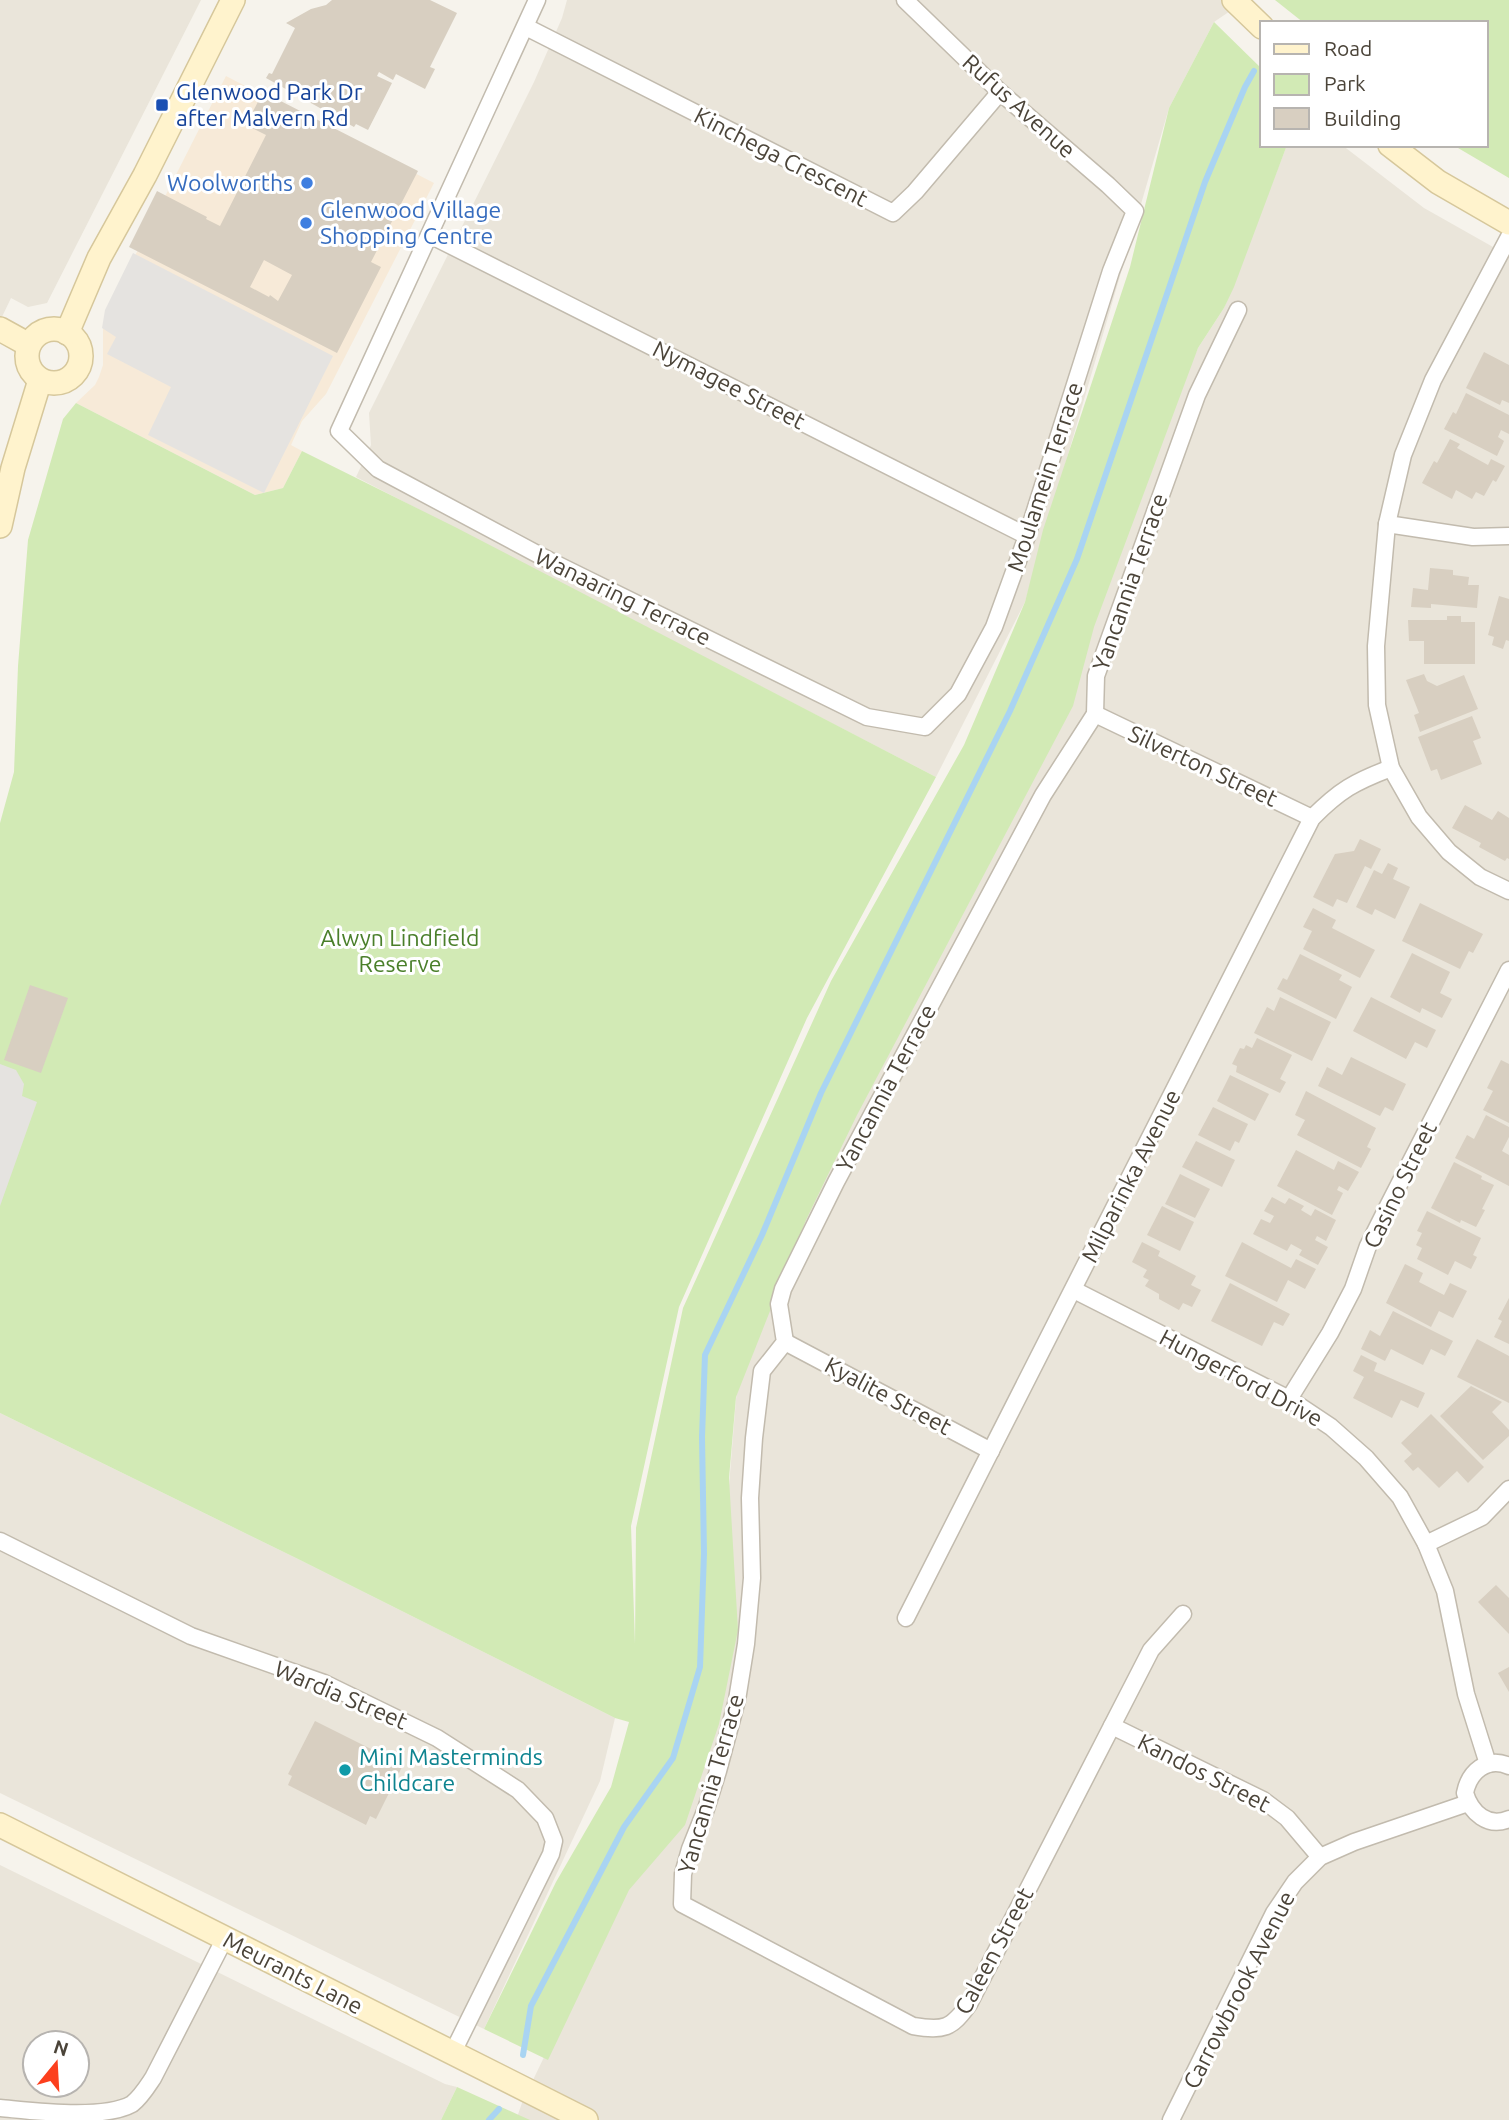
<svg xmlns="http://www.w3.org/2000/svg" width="1509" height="2120" font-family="Ubuntu,sans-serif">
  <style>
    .residential { fill: #eae5da; fill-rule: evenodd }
    .commercial { fill: #f7ead8 }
    .green { fill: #d2eab5 }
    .parking { fill: #e5e3e0 }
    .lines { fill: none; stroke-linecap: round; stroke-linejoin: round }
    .stream { stroke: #a9d4f2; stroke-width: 6 }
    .building { fill: #d8cfc1; fill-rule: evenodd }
    .street-casing { stroke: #c2bbae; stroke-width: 19 }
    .secondary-casing { stroke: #d6c79b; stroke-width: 26 }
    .street { stroke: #fff; stroke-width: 16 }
    .secondary { stroke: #fff3cd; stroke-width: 23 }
    .transit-dot { fill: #1a4fb4; stroke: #fff; stroke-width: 2.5 }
    .shop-dot { fill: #3f7fe0; stroke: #fff; stroke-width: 2.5 }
    .culture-dot { fill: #0f9aa8; stroke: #fff; stroke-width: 2.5 }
    .labels { text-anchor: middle; stroke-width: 6; stroke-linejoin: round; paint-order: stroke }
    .transit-label { font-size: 23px; fill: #164399; stroke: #fff; text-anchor: start }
    .street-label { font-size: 23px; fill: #4b4439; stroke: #fff }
    .shop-label { font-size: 23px; fill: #366cbe; stroke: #fff; text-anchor: end }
    .park-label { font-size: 23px; fill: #4a7f2a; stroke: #fff }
    .culture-label { font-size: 23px; fill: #0d838f; stroke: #fff; text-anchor: start }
  </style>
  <rect width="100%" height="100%" fill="#f6f3ec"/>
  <g class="residential">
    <path d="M0 0H201L47 303 28 307 11 298 0 321Z"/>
    <path d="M567 0H1241L1239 5 1214 22 1169 108 1025 602 936 777 356 477 371 445 369 413 534 82 562 18Z"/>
    <path d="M1287 145H1342L1424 208 1509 256V2120H516L522 2103 711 1709 742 1325 1198 348 1224 308Z"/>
    <path d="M0 1413 298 1559 615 1718 600 1781 484 2029 0 1793Z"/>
    <path d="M0 1865 445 2084 457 2087 441 2120H0ZM35 2043H77V2085H35Z"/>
  </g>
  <path class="commercial" d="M226 76 434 183 326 394 302 421 291 445 302 451 283 488 255 495 76 403 95 385 99 377 103 365V326L109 307Z"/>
  <g class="green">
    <path d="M1275 0H1509V178L1453 145H1486V23H1304Z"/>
    <path d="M1214 22 1262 69V145H1287L1234 287 1224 308 1198 348 1094 627 1073 706 857 1115 806 1220 736 1397 729 1478 738 1630 719 1724 685 1825 629 1890 548 2060 484 2029 556 1882 611 1787 629 1722 615 1718 298 1559 0 1413V823L14 772 18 666 28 540 63 419 76 403 255 495 283 488 302 451 455 527 936 777 807 1018 679 1307 631 1526 635 1644 636 1528 683 1308 831 981 964 745 1025 602 1043 530 1130 267 1169 108Z"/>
    <path d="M457 2087 521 2116 530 2120H441Z"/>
  </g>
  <g class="parking">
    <path d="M133 253 333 356 264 493 148 435 171 387 107 354 116 337 102 328 105 310Z"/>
    <path d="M0 1064 16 1070 24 1084 22 1096 37 1102 0 1206Z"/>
  </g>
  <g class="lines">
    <g class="stream">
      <path d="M523 2055 531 2006 624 1827 673 1758 700 1667 704 1553 702 1437 705 1355 762 1235 821 1093 1010 711 1077 559 1205 182 1245 87 1254 71"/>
      <path d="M489 2120 499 2109"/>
    </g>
  </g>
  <g class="building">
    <path d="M332 0H430L457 13 430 67 435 69 425 89 396 74 393 80 379 72 377 76 392 83 368 130 356 124 354 127 266 78 269 73 272 74 295 28 286 23 311 9 326 5Z"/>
    <path d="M263 92 418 171 371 262 381 267 337 353 129 247 157 191 207 217 206 219 220 226 266 135 246 125ZM264 260 292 275 278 301 270 295 269 297 250 287Z"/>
    <path d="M1484 352 1509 365V403L1502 400 1500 405 1466 388Z"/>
    <path d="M1466 393 1509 415V434L1501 430 1498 437 1504 441 1497 456 1444 429 1453 412 1456 414Z"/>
    <path d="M1450 439 1460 444 1457 448 1488 465 1491 459 1505 466 1496 482 1493 480 1484 496 1476 492 1472 499 1456 490 1452 499 1422 483 1434 461 1437 463Z"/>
    <path d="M1430 568 1453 570V575L1469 577 1468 585H1479L1477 608 1431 604V608L1411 607 1413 588 1428 590Z"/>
    <path d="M1499 596 1509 599V641L1506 640 1503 649 1492 645 1494 637 1488 635Z"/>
    <path d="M1447 616H1461V622H1475V664H1424V641H1409L1408 620H1447Z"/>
    <path d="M1424 674 1427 681 1437 686 1464 675 1478 709 1420 732 1414 715 1419 713 1406 680Z"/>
    <path d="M1472 716 1481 738 1473 741 1482 764 1441 780 1437 769 1431 771 1418 737Z"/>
    <path d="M1465 805 1492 820 1498 811 1509 818V859L1507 858 1505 861 1479 847 1481 843 1452 828Z"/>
    <path d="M1360 839 1381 849 1371 869 1365 866 1347 903 1337 899 1333 907 1313 897 1335 854 1354 851Z"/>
    <path d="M1388 863 1398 868 1393 879 1410 887 1395 919 1375 909 1372 915 1356 907 1374 870 1382 874Z"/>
    <path d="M1420 903 1483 934 1473 953 1469 951 1460 969 1402 941Z"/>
    <path d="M1313 908 1336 920 1332 928 1375 950 1360 978 1303 949 1312 931 1303 927Z"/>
    <path d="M1412 953 1450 972 1440 993 1452 999 1442 1018 1422 1008 1420 1013 1390 997Z"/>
    <path d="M1300 954 1342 975 1339 980 1352 987 1336 1019 1277 989 1283 978 1287 980Z"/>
    <path d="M30 985 68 998 41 1073 4 1060Z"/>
    <path d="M1280 997 1331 1022 1312 1061 1254 1033 1267 1007 1274 1011Z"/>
    <path d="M1371 997 1436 1030 1427 1048 1415 1042 1406 1059 1353 1031Z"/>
    <path d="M1257 1038 1292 1055 1280 1079 1286 1082 1280 1093 1236 1072 1237 1066 1232 1064 1240 1048 1244 1049 1246 1045 1252 1048Z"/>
    <path d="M1351 1057 1406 1084 1393 1111 1385 1107 1380 1116 1318 1086 1327 1067 1342 1075Z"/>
    <path d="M1501 1060 1509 1064V1123L1483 1110 1493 1091 1487 1088Z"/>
    <path d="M1230 1075 1269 1094 1255 1121 1217 1101Z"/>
    <path d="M1306 1091 1376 1128 1367 1147 1371 1149 1361 1168 1297 1135 1305 1120 1295 1115Z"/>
    <path d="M1213 1107 1248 1124 1239 1143 1235 1141 1230 1151 1198 1135Z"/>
    <path d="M1486 1115 1509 1127V1137L1502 1151 1509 1155V1186L1455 1158 1467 1135 1474 1139Z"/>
    <path d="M1196 1141 1235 1160 1222 1187 1182 1167Z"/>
    <path d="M1296 1150 1334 1170 1338 1161 1359 1172 1348 1191 1339 1186 1337 1190 1343 1193 1332 1215 1277 1186Z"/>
    <path d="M1454 1162 1482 1176 1481 1179 1494 1185 1482 1209 1485 1210 1476 1227 1461 1220 1460 1223 1431 1208Z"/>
    <path d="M1180 1174 1210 1189 1195 1218 1165 1204Z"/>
    <path d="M1272 1197 1285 1204 1289 1198 1304 1206 1301 1210 1311 1216 1315 1209 1336 1220 1326 1241 1317 1236 1315 1240 1328 1247 1318 1265 1299 1255 1302 1250 1291 1244 1287 1251 1253 1234 1261 1219 1270 1223 1274 1216 1264 1211Z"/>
    <path d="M1162 1206 1194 1222 1180 1251 1147 1235Z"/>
    <path d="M1427 1211 1481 1238 1473 1255 1477 1257 1471 1269 1455 1261 1448 1275 1417 1259 1422 1248 1416 1245 1422 1233 1417 1231Z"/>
    <path d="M1142 1242 1160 1251 1158 1256 1196 1276 1191 1285 1201 1290 1192 1307 1183 1303 1179 1310 1159 1299V1294L1145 1286 1149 1280 1143 1277 1147 1270 1132 1262Z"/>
    <path d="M1242 1242 1291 1268 1296 1259 1316 1269 1305 1289 1288 1280 1277 1302 1225 1276Z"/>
    <path d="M1405 1264 1423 1273 1419 1282 1444 1295 1450 1283 1467 1291 1453 1318 1439 1311 1431 1327 1386 1303Z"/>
    <path d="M1230 1283 1290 1314 1283 1326 1274 1322 1262 1346 1211 1321Z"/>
    <path d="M1509 1298V1344L1494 1337 1502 1321 1498 1319Z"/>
    <path d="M1393 1311 1453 1341 1445 1356 1431 1349 1423 1365 1391 1349 1385 1361 1361 1349 1370 1330 1380 1336Z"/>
    <path d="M1477 1339 1509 1356V1403L1457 1377Z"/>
    <path d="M1361 1355 1377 1363 1374 1371 1425 1393 1418 1408 1401 1400 1392 1418 1353 1398 1364 1377 1353 1371Z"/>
    <path d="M1471 1386 1502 1402 1492 1412 1509 1430V1436L1483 1460 1440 1416Z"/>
    <path d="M1431 1414 1484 1467 1468 1483 1457 1471 1439 1488 1418 1467 1413 1471 1404 1461 1412 1454 1401 1443Z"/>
    <path d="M1496 1585 1509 1598V1634L1478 1602Z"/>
    <path d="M1509 1667V1692L1498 1673Z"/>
    <path d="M315 1721 403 1765 376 1819 370 1816 366 1825 288 1785 292 1776 288 1774Z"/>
  </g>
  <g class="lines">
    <g class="street-casing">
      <g id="street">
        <path d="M537 0 339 431 378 469 554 563 867 717 925 727 958 694 994 627 1027 536 1111 271 1135 211 1108 185 1000 92 905 0"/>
        <path d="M526 27 893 213 915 192 1000 92"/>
        <path d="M430 235 1027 536"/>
        <path d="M1509 237 1433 380 1403 455 1387 524 1376 646 1377 705 1391 768 1419 817 1449 852 1480 877 1509 891"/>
        <path d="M1387 524 1473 537 1509 536"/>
        <path d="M1095 714 1312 818"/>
        <path d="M1074 1290 1289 1399 1331 1427 1366 1458 1400 1497 1426 1544 1445 1591 1466 1694 1488 1764"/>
        <path d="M785 1342 991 1451"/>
        <path d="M1289 1399 1330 1333 1353 1289 1368 1246 1389 1204 1509 970"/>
        <path d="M0 1541 191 1636 324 1683 437 1738 518 1790 545 1818 554 1841 551 1854 452 2054"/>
        <path d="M1426 1544 1482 1517 1509 1489"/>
        <path d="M1183 1614 1151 1650 969 2004C951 2029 944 2031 913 2026L682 1904 683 1874 690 1849 706 1809 718 1771 737 1700 746 1644 752 1578 750 1498 754 1438 762 1371 785 1342 779 1304 783 1289 836 1182 1043 795 1095 714 1096 676 1197 395 1238 310"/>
        <path d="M906 1618 1312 818C1340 790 1354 782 1391 768"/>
        <path d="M1112 1726 1263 1800 1287 1818 1320 1857"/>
        <path d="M1509 1766C1487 1756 1469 1772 1465 1793 1471 1813 1488 1828 1509 1819"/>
        <path d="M0 2108C34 2111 103 2120 132 2104 141 2097 147 2087 153 2078L225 1938"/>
        <path d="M1171 2120 1274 1913 1295 1882 1320 1857 1354 1842 1468 1803"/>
      </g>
    </g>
    <g class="secondary-casing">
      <g id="secondary">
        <path d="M1234 0 1262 27"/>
        <path d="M1390 145 1438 182 1509 223"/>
        <path d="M0 329 29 345"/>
        <circle cx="54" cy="356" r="27"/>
        <path d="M67 333 99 258 145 175 233 0"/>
        <path d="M0 526 13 468 40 380"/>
        <path d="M0 1825 586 2120"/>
      </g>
    </g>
    <use href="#street" class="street"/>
    <use href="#secondary" class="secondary"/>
  </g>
  <rect class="transit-dot" x="155" y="98" width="14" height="14" rx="3.5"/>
  <g class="shop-dot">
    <circle cx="307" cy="183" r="7"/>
    <circle cx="306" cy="223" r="7"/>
  </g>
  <circle class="culture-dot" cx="345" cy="1770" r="7"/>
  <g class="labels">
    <g class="transit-label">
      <text x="176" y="100">Glenwood Park Dr<tspan x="176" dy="26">after Malvern Rd</tspan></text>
    </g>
    <g class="street-label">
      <text transform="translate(1019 106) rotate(42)" y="8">Rufus Avenue</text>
      <text transform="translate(781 157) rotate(27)" y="8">Kinchega Crescent</text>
      <text transform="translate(729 385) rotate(27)" y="8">Nymagee Street</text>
      <text transform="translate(1045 477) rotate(-72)" y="8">Moulamein Terrace</text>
      <text transform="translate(1130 582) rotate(-71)" y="8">Yancannia Terrace</text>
      <text transform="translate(623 597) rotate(26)" y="8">Wanaaring Terrace</text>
      <text transform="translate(1203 766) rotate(25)" y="8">Silverton Street</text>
      <text transform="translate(886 1088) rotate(-62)" y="8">Yancannia Terrace</text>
      <text transform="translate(1131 1176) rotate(-63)" y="8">Milparinka Avenue</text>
      <text transform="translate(1400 1185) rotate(-64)" y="8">Casino Street</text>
      <text transform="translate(1241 1378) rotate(28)" y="8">Hungerford Drive</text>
      <text transform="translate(888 1396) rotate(28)" y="8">Kyalite Street</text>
      <text transform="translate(341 1695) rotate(23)" y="8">Wardia Street</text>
      <text transform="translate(1204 1773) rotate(27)" y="8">Kandos Street</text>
      <text transform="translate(711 1784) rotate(-74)" y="8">Yancannia Terrace</text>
      <text transform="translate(994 1951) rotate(-62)" y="8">Caleen Street</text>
      <text transform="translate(293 1973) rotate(27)" y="8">Meurants Lane</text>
      <text transform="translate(1239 1990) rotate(-63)" y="8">Carrowbrook Avenue</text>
    </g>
    <g class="shop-label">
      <text x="293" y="191">Woolworths</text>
      <text x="320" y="218" text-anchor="start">Glenwood Village<tspan x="320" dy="26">Shopping Centre</tspan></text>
    </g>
    <g class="park-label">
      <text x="400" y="946">Alwyn Lindfield<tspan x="400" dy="26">Reserve</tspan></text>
    </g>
    <g class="culture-label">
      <text x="359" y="1765">Mini Masterminds<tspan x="359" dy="26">Childcare</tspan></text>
    </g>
  </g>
  <rect x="1260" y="21" width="228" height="126" fill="#ffffff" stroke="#b7b4b0" stroke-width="2"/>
  <rect x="1274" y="44" width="35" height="10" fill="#fff3cd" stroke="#b7b4b0" stroke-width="2"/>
  <text x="1324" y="56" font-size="21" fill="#4b4439">Road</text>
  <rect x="1274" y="74" width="35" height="21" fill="#d2eab5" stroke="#b7b4b0" stroke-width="2"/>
  <text x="1324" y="91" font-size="21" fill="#4b4439">Park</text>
  <rect x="1274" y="108" width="35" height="21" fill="#d8cfc1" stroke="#b7b4b0" stroke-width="2"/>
  <text x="1324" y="126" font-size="21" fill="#4b4439">Building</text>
  <g transform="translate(56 2064) rotate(18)"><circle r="33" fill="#ffffff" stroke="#b7b4b0" stroke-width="2"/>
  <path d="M0-5L12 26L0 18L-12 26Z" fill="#fc3f1d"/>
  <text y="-10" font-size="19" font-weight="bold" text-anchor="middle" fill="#4b4439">N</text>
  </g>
</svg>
